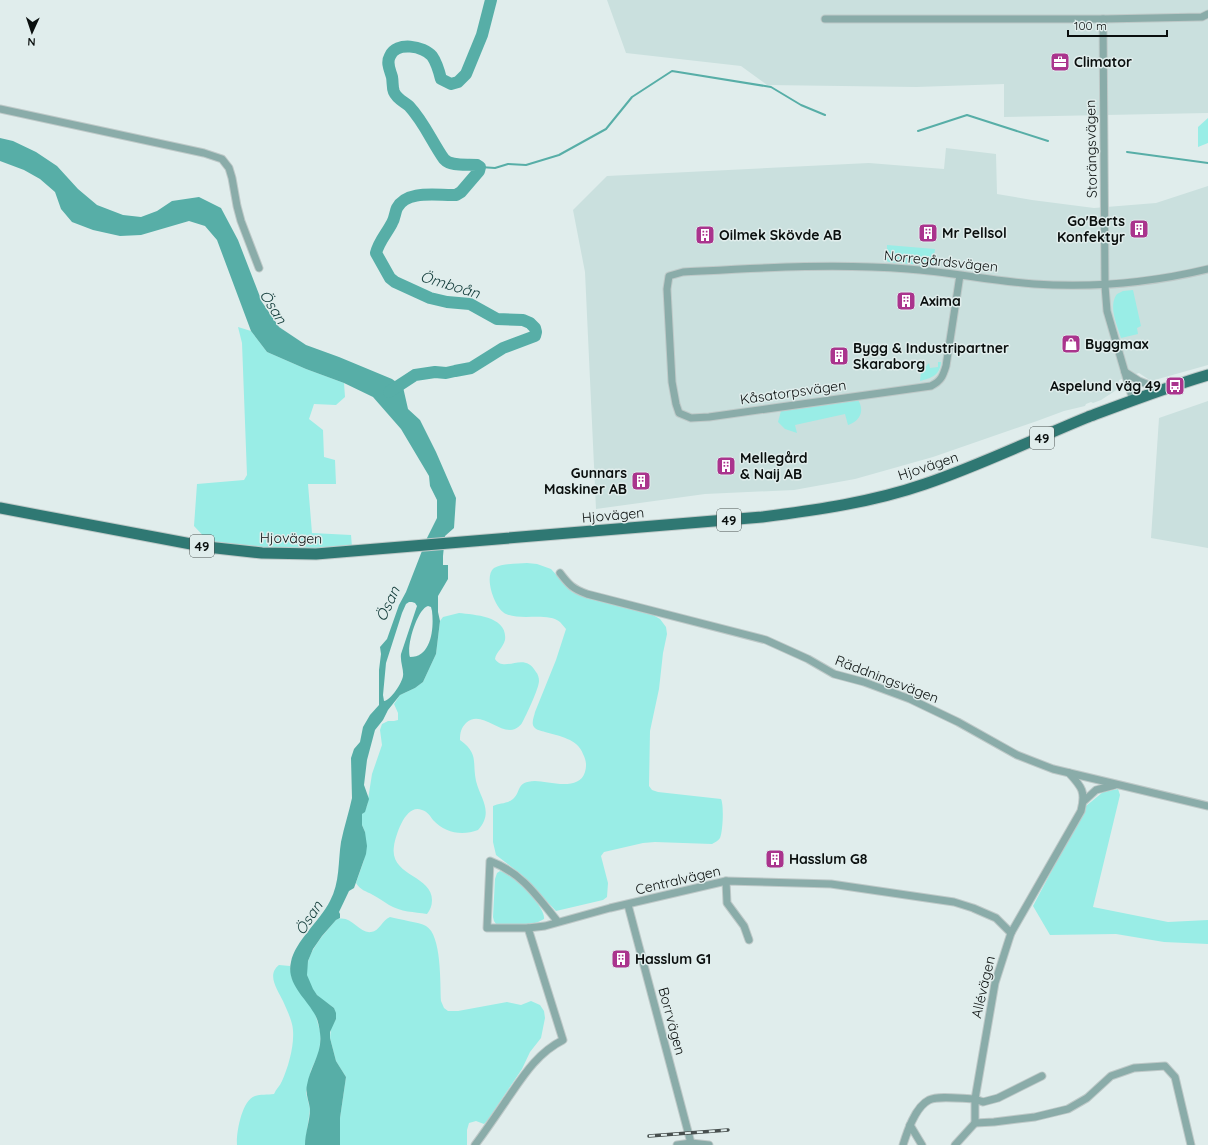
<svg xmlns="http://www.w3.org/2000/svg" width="1208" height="1145" font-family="Quicksand,sans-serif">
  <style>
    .built { fill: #cae0de }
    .green { fill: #99ede6 }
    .water { fill: #57aea7; fill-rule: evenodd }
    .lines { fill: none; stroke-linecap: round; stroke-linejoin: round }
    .stream { stroke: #57aea7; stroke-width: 2 }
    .river { stroke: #57aea7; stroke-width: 12 }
    .street-casing { stroke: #bec9c8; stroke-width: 9 }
    .primary-casing { stroke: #bec9c8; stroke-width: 13 }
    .street { stroke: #8aaca9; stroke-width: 7 }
    .primary { stroke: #2f7873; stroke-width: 11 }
    .rail-casing { stroke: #474f4e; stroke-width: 3.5 }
    .rail { stroke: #e0edec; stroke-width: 2; stroke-dasharray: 6; stroke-linecap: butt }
    .labels { text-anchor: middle; stroke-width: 3; stroke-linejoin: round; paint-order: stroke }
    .shield { fill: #e0edec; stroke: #4a5251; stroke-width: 1 }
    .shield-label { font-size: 13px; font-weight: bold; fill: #0a0f0e }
    .poi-label { font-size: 14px; font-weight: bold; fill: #0a0f0e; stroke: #e0edec; text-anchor: start }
    .street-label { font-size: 14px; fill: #0a0f0e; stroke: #e0edec }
    .water-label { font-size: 15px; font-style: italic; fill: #17403e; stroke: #e0edec }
  </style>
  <rect width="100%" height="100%" fill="#e0edec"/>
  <g class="built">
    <path d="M607 0H1208V113L1004 117V84L916 87 767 85 741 66 626 53Z"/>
    <path d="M946 148 996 154 997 194 1032 200 1094 208 1156 203 1208 186V365L1151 381 1139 373 1119 380 1118 389 1101 400 1093 403 1091 402 1086 404 1085 406 1064 411 1037 421 933 457 855 479 794 490 705 494 596 509 585 272 573 210 607 176 869 163 944 169Z"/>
    <path d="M1208 401V548L1151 538 1159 418Z"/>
  </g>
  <g class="green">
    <path d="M1208 118V143L1198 147V127Z"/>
    <path d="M887 245 935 249 933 266 889 262 887 261Z"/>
    <path d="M1133 290 1141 326 1137 328 1138 334 1121 338C1117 324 1108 306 1117 294L1123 291Z"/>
    <path d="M238 327 251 331 267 352 306 369 344 383 345 397 336 405 314 404 309 419 323 430 324 457 335 460 336 484H308L312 533 351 535 352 547 303 550 265 549 209 542 194 526 197 484 244 480 247 475 242 343Z"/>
    <path d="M938 362H941C940 375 932 378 920 381L921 372 928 364 929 363 930 368 938 367Z"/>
    <path d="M858 400C865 411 860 421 848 425L845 414 795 425 797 433 785 429 778 422 781 411Z"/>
    <path d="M527 563 537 564 551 569 572 592 587 598 653 615 660 619 666 627 667 634 663 653 659 689 650 731 649 786 652 790 658 792 721 799C724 805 723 831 720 838 718 841 715 842 712 844L655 842 643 843 604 852 601 856 608 883 607 897 603 900 556 911 522 875 496 855 493 842V806C499 803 507 804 513 799 522 791 515 782 535 781 548 781 579 792 585 772 587 765 586 760 583 754 578 739 559 736 545 732 542 731 536 730 534 727 531 723 534 717 535 712L556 660 566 629C564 627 562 624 560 622 548 612 521 621 506 614 495 610 483 576 494 568 502 563 518 564 527 563Z"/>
    <path d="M459 613C475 615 508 616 505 640 503 648 496 652 495 659 505 674 524 650 536 672 538 674 539 678 539 681 539 688 526 716 522 723 521 725 517 728 515 729 499 735 481 709 466 723 461 728 460 733 460 740 479 754 472 761 476 781 481 800 494 812 478 830 462 836 445 833 433 820 430 816 428 812 422 810 406 803 396 834 394 846 389 876 432 875 432 900 432 906 430 910 427 914 414 912 401 912 389 905 384 902 379 898 373 895 366 891 360 890 356 883L364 860 365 832 362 825V814L367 806 372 774 382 745 380 730 382 724 388 721H394L398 720V713L394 704 400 695 415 688 423 682 436 654 440 621 443 617Z"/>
    <path d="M1118 789 1120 795 1093 907 1168 922 1208 920V944L1164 942 1116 934 1050 935 1033 906 1086 806 1103 792Z"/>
    <path d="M500 871C506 873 512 876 517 880 524 886 546 910 544 919 532 927 511 925 496 924L494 921 493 917 495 879 497 873Z"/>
    <path d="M390 917C400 920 419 922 426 926 442 935 440 984 441 1001L444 1008 448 1011H458L507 1002 521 1005 531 1001 540 1005 544 1011 545 1018 541 1038 530 1052 522 1069 487 1121 484 1124 476 1121 469 1123 467 1130V1145H340V1118L346 1077 336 1061 330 1038 331 1028 336 1019 334 1008C328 1003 321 1000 316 994 293 967 318 941 336 920 350 913 359 934 371 932 380 931 382 920 390 917Z"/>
    <path d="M279 965 290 966 292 979 315 1013 321 1035 319 1053 311 1070 306 1093 310 1109 305 1145H237C236 1133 242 1100 255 1096 260 1094 268 1095 274 1094 276 1089 280 1086 282 1081 289 1066 296 1040 292 1024 290 1016 286 1008 283 1001 278 990 266 975 279 965Z"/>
  </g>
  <path class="water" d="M0 138 13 141 36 152 57 166 78 189 97 205 123 215 141 217 157 211 172 201 199 197 221 208 238 240 262 302 279 327 306 345 339 357 392 379 403 387 408 409 420 420 436 452 456 498 454 528 445 536 443 556V565H448V579L438 596V612L440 621 436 654 423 682 415 688 400 695 388 710 383 720 375 730 367 760 364 785 369 799 365 812 362 814V825L365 832 367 846 366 854 354 888 349 891 339 912 340 914V918L336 920 322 936 313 949 308 961 307 975 313 989 317 995 334 1008 336 1013V1019L330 1032V1038L336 1061 346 1077 340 1118V1145H305C305 1133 310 1121 310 1109 309 1101 305 1093 307 1085 310 1067 323 1052 320 1033 319 1026 318 1019 314 1013 305 997 286 983 291 962 295 941 320 921 330 901 340 883 338 861 341 842 344 827 349 812 352 798L351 758 354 749 360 742 363 727 370 715 379 705V670L381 654 380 647 387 639 399 605 406 592 427 538 437 518V500L430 486 429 476 401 429 373 397 344 383 306 369 267 352 251 331 217 240 205 226 189 221 141 235 120 236 93 230 72 222 61 209 55 192 40 179 24 170 0 161ZM409 602H412L415 603 417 606 401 654C400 662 404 670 403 676 402 683 391 700 384 701L383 695 386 663 402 613 406 604ZM428 606 431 607 432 611C434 627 432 657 410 657 406 647 417 609 428 606Z"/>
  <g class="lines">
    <g class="stream">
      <path d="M918 131 967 115 1048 141"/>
      <path d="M1127 152 1208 163"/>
      <path d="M480 167 495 168 508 164 526 165 559 155 606 129 632 97 672 71 771 87 801 105 825 115"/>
    </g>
    <path class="river" d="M389 392 415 375 435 372 446 373 455 371 471 368 503 348 535 336 536 332 535 328 530 323 523 320 497 319 470 304 447 302 430 298 395 282 390 278 376 253C379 241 387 233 392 223 395 218 395 212 397 208 407 189 439 196 456 195L461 192 479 171 480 167 477 165C467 164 451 167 444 159 432 142 424 122 409 106 403 101 397 99 394 92 392 87 393 82 392 77 390 70 386 63 390 56 396 41 424 46 432 56 437 63 439 71 441 79L451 84 458 82 466 74 482 35 491 0"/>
    <g class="street-casing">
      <g id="street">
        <path d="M825 19H1103L1202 17 1208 14"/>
        <path d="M1103 19 1105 286 1107 311 1133 400"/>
        <path d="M0 109 204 153 222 159 229 168 232 178 237 206 241 221 259 268"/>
        <path d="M960 275 946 366C943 376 941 381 931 386L709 417 691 418 679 413 676 404 672 382 667 289 669 276 683 272C758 268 833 263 908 269 950 272 992 281 1034 284 1093 288 1150 283 1208 269"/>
        <path d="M1125 372 1139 381 1162 390"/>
        <path d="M560 573C569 585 573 589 587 594L766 640 808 659 834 674 864 682 910 699 958 722 1017 755 1053 769 1208 806"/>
        <path d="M1084 801 1096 790 1115 785"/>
        <path d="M726 881 727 903 744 926 749 940"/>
        <path d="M628 905 691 1143"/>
        <path d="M558 922C537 896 522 873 490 861L487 928H528L545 926 610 908 726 881 831 884 954 902 973 908 996 918 1011 933"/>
        <path d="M975 1123 994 1122 1035 1117 1068 1109 1087 1098 1111 1076 1134 1068 1165 1066 1175 1077 1191 1145"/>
        <path d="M910 1125 922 1145"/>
        <path d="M475 1145C487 1129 499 1111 510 1095 525 1073 539 1052 563 1040L528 928"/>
        <path d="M677 1145 691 1143 709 1145"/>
        <path d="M903 1145C907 1132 915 1107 929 1100 939 1095 963 1099 975 1099L995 983 1011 933 1081 811C1086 792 1082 787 1069 773"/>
        <path d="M955 1145 975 1123V1099L983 1102 998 1098 1042 1076"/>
      </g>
    </g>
    <g class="primary-casing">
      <path id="primary" d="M0 508 207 547 262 553 316 554 762 517C817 510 873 502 925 484 981 465 1034 439 1088 417 1128 402 1167 387 1208 375"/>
    </g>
    <use href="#street" class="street"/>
    <use href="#primary" class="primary"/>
    <g class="rail-casing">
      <path id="rail" d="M649 1136 728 1130"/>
    </g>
    <use href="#rail" class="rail"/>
  </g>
  <defs>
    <g id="office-square" transform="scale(1)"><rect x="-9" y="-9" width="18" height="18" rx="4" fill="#aa348d" stroke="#e0edec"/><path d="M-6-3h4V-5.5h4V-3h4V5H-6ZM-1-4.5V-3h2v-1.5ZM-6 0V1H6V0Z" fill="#fff"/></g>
    <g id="building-square" transform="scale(1)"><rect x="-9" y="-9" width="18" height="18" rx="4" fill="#aa348d" stroke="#e0edec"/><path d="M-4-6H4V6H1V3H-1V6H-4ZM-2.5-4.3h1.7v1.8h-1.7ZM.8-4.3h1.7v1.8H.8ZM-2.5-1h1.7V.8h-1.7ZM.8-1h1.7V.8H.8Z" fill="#fff"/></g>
    <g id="shop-square" transform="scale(1)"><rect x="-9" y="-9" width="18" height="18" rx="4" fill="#aa348d" stroke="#e0edec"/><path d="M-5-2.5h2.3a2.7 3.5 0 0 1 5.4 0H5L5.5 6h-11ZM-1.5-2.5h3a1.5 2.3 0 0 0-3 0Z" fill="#fff"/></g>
    <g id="bus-square" transform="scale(1)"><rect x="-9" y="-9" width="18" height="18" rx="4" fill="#aa348d" stroke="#e0edec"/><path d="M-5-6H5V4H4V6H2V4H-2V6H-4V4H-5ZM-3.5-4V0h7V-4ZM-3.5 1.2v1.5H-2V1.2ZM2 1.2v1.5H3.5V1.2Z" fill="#fff"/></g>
  </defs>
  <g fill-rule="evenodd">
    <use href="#office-square" x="1060" y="62"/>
    <use href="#building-square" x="1139" y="229"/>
    <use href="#building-square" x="928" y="233"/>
    <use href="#building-square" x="705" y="235"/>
    <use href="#building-square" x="906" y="301"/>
    <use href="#shop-square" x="1071" y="344"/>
    <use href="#building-square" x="839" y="356"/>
    <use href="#bus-square" x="1175" y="386"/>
    <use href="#building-square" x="726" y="466"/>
    <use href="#building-square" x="641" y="481"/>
    <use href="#building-square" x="775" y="859"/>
    <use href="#building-square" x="621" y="959"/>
  </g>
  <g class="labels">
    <g class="shield">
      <rect x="1030" y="427" width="24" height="22" rx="3"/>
      <rect x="717" y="509" width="24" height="22" rx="3"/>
      <rect x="190" y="535" width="24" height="22" rx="3"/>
    </g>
    <g class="shield-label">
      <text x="1042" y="443">49</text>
      <text x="729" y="525">49</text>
      <text x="202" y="551">49</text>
    </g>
    <g class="poi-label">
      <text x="1074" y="67">Climator</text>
      <text x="1125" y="226" text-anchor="end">Go'Berts<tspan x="1125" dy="16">Konfektyr</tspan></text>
      <text x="942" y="238">Mr Pellsol</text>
      <text x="719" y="240">Oilmek Skövde AB</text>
      <text x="920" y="306">Axima</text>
      <text x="1085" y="349">Byggmax</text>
      <text x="853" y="353">Bygg &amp; Industripartner<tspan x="853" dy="16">Skaraborg</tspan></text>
      <text x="1161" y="391" text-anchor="end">Aspelund väg 49</text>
      <text x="740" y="463">Mellegård<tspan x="740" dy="16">&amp; Naij AB</tspan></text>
      <text x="627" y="478" text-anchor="end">Gunnars<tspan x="627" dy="16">Maskiner AB</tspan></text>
      <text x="789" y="864">Hasslum G8</text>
      <text x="635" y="964">Hasslum G1</text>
    </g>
    <g class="street-label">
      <text transform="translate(1091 149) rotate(-91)" y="5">Storängsvägen</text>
      <text transform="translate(941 261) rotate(6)" y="5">Norregårdsvägen</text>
      <text transform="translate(793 392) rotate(-8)" y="5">Kåsatorpsvägen</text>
      <text transform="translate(928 466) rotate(-18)" y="5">Hjovägen</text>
      <text transform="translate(613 515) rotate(-5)" y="5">Hjovägen</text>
      <text transform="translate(291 538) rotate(1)" y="5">Hjovägen</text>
      <text transform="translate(887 679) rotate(21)" y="5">Räddningsvägen</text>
      <text transform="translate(678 880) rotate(-13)" y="5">Centralvägen</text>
      <text transform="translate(983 987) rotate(-77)" y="5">Allévägen</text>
      <text transform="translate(672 1021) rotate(75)" y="5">Borrvägen</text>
    </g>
    <g class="water-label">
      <text transform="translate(450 285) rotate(17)" y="5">Ömboån</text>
      <text transform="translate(273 307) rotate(58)" y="5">Ösan</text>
      <text transform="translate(388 604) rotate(-65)" y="5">Ösan</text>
      <text transform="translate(309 918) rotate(-57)" y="5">Ösan</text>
    </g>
  </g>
  <g transform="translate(32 32) rotate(183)" stroke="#e0edec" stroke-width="3" paint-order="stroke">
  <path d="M0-3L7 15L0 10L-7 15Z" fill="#0a0f0e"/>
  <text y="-6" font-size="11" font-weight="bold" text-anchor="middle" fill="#0a0f0e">N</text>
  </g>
  <path d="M1068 30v6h99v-6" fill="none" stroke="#0a0f0e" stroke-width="2"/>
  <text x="1074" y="30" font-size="12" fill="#0a0f0e" stroke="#e0edec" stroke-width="3" paint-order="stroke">100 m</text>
</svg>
